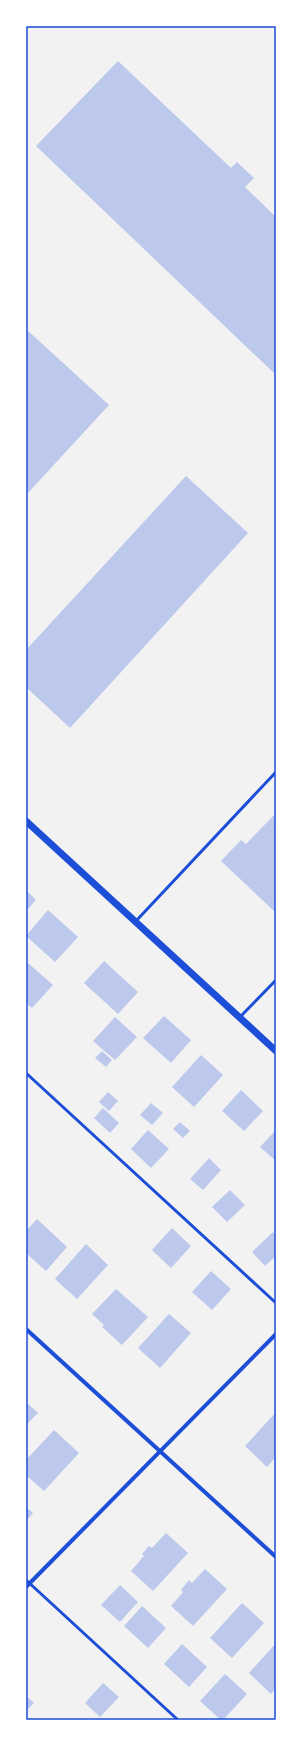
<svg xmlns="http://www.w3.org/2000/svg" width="302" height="1746" font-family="'Roboto Serif',serif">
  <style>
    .building { fill: #bdc9ec }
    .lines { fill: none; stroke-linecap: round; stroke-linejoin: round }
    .service { stroke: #1d4ed8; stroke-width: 3 }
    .minor { stroke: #1d4ed8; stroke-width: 4 }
    .tertiary { stroke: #1d4ed8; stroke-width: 7 }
    .neatline { fill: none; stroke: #1d4ed8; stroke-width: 1.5 }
  </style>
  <rect width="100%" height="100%" fill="#f2f2f2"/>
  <g class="building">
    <path d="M118 61 231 168 237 162 254 178 245 187 276 217V375L36 146Z"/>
    <path d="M26 329 109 405 26 495Z"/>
    <path d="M186 476 248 533 70 728 26 687V650Z"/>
    <path d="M276 813V911L275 912 221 861 241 840 246 844Z"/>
    <path d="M26 890 36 900 26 911Z"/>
    <path d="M48 910 78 937 55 962 26 936Z"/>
    <path d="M104 961 138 992 118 1014 84 983Z"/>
    <path d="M28 963 53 985 32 1008 26 1003V965Z"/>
    <path d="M164 1016 191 1040 171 1063 143 1038Z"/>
    <path d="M115 1017 137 1037 115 1060 93 1041Z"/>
    <path d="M102 1051 112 1060 106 1067 95 1058Z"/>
    <path d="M201 1055 223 1075 194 1107 172 1087Z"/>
    <path d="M241 1090 263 1111 244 1131 222 1111Z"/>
    <path d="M108 1092 118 1101 109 1111 99 1102Z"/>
    <path d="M151 1103 163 1113 152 1125 140 1115Z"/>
    <path d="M103 1108 119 1123 110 1133 94 1118Z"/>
    <path d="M180 1122 190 1131 183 1138 173 1129Z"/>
    <path d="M148 1130 169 1149 151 1168 131 1149Z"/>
    <path d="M276 1130V1161L260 1147Z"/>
    <path d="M209 1158 221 1170 203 1190 190 1179Z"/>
    <path d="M230 1190 245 1205 227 1222 212 1207Z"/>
    <path d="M37 1219 67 1247 46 1271 26 1253V1231Z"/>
    <path d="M172 1228 191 1246 171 1268 152 1250Z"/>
    <path d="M273 1232 276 1236V1256L265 1266 252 1252Z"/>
    <path d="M86 1244 108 1265 77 1299 55 1279Z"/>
    <path d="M211 1271 231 1289 212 1310 192 1292Z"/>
    <path d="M116 1289 148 1317 122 1345 102 1327 104 1325 92 1314Z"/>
    <path d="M169 1314 191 1333 160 1368 138 1348Z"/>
    <path d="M26 1402 38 1413 26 1425Z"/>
    <path d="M276 1412V1457L267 1467 245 1446Z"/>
    <path d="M54 1430 79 1453 44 1491 26 1475V1460Z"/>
    <path d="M26 1507 33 1513 26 1521Z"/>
    <path d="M166 1533 188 1553 153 1591 131 1571 144 1556 142 1554 149 1546 152 1548Z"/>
    <path d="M205 1569 227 1589 193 1626 171 1606 183 1592 181 1590 189 1580 192 1583Z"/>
    <path d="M120 1585 138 1602 120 1622 101 1605Z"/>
    <path d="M242 1603 264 1623 232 1658 210 1638Z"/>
    <path d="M142 1606 166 1628 148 1648 124 1626Z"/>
    <path d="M276 1643V1688L271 1694 249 1673Z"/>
    <path d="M182 1644 207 1667 189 1687 164 1664Z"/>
    <path d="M225 1674 247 1694 223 1720H221L200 1701Z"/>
    <path d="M103 1683 119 1697 100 1717 85 1703Z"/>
    <path d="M26 1696 34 1703 26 1711Z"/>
  </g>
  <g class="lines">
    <g class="service">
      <path d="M136 921 276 772"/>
      <path d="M240 1017 276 980"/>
      <path d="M26 1073 276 1303"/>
      <path d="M26 1580 178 1720"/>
    </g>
    <g class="minor">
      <path d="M26 1329 276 1557"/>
      <path d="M26 1587 276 1334"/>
    </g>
    <path class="tertiary" d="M26 821 276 1051"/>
  </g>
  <rect width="302" height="1746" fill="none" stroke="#ffffff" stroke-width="54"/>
  <rect x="27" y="27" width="248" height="1692" class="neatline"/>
</svg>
